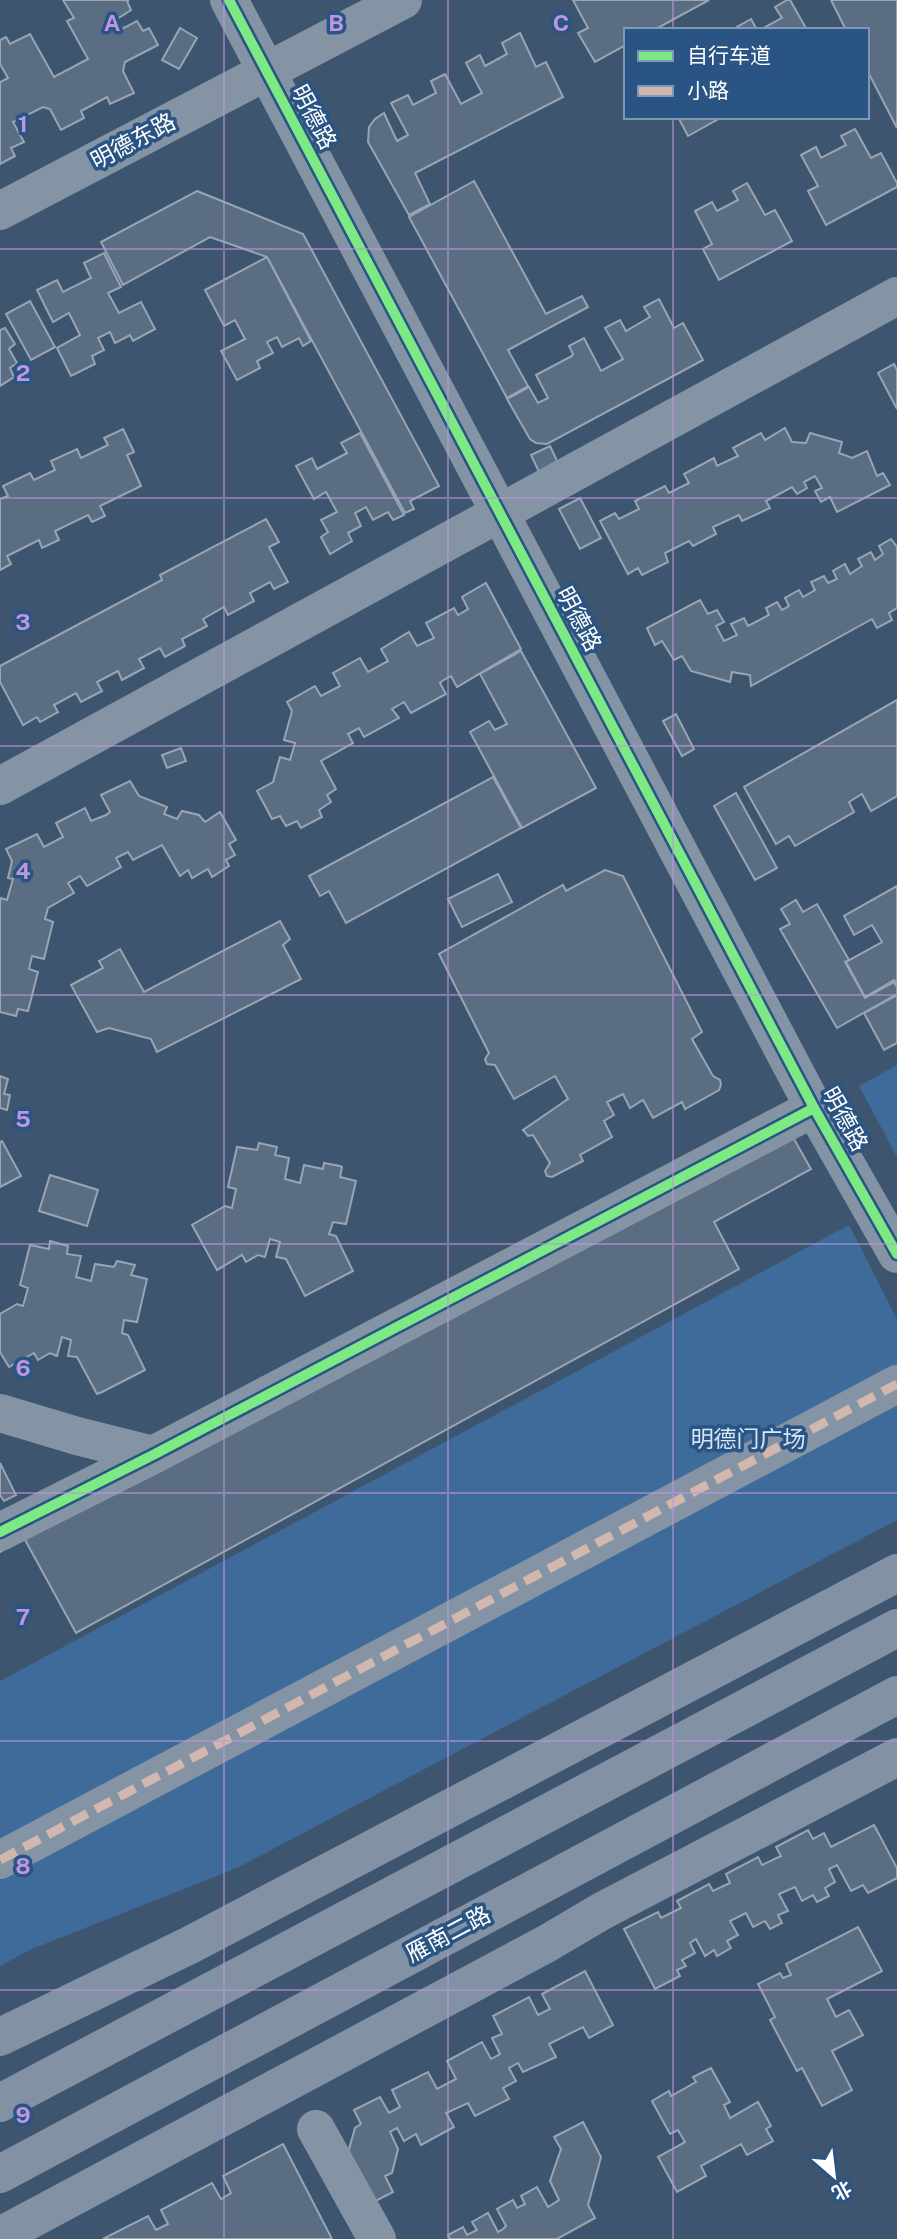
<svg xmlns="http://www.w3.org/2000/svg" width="897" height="2239" font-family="'Public Sans','Noto Sans SC',sans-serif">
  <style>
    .green { fill: #3e6b99 }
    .building { fill: #5b6d82; stroke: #97a5b4; stroke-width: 2 }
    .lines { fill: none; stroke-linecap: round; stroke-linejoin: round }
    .minor { stroke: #8494a5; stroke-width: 38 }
    .major { stroke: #8291a3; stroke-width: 38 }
    .quiet { stroke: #d1b7ad; stroke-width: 9; stroke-dasharray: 18 9; stroke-linecap: butt }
    .cycleway-casing { stroke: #295484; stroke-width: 15 }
    .cycleway { stroke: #7ce984; stroke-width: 10 }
    .grid { fill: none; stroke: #bd96df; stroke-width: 2; stroke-opacity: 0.55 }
    .labels { text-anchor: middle; stroke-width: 7; stroke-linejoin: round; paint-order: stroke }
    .street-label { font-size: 23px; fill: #fff; stroke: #295484 }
    .park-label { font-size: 23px; fill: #d6e6f6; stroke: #295484 }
    .grid-label { font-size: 23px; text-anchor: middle; font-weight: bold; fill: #bd96df; stroke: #295484; stroke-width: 7; stroke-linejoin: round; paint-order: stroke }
  </style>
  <rect width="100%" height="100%" fill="#3e556f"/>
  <g class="green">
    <path d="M897 1065V1157L859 1086Z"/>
    <path d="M849 1225 897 1319V1520L237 1868 32 1949 0 1966V1681Z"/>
  </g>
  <g class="building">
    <path d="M63 0H129L127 1 131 10 117 19 122 29 137 21 143 31 149 28 158 45 125 62 123 71 134 93 110 104 107 97 81 111 84 118 61 130 50 109 43 107 13 122 24 142 11 148 15 156 0 164V82L8 78 0 64V40L6 37 10 44 30 34 54 77 88 59 67 21 74 18Z"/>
    <path d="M573 0H709L654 30H626V45L595 62 578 33 588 28Z"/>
    <path d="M787 0H790L807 30H760L782 18 775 7Z"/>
    <path d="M831 0H897V128L867 70V30H846Z"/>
    <path d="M751 19 757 30H738L737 27Z"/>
    <path d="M180 28 197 38 179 69 162 60Z"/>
    <path d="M520 33 536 67 546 62 563 97 415 173 430 204 409 215 368 142 369 127 375 119 384 113 397 141 408 135 391 103 408 95 413 105 436 93 431 81 445 74 461 104 482 93 466 63 480 55 485 66 507 54 502 43Z"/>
    <path d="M678 117H722L688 136Z"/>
    <path d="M855 129 871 158 881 153 897 183V187L826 225 808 191 818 186 801 155 816 147 821 158 846 145 841 136Z"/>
    <path d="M474 181 546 314 582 296 588 307 508 350 528 386 507 398 409 217Z"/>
    <path d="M747 183 765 215 775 210 792 241 719 280 703 249 712 244 695 211 712 202 717 211 738 200 733 191Z"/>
    <path d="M197 191 303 234 439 486 410 501 414 509 405 513 267 257 210 237 123 285 101 242Z"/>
    <path d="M104 253 121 287 108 293 119 313 141 302 155 329 133 341 130 335 115 343 110 332 98 338 104 350 92 356 95 364 71 376 57 348 80 335 69 313 53 322 37 290 57 280 63 292 91 278 84 263Z"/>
    <path d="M267 257 311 341 303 346 299 338 282 347 277 337 267 342 273 353 257 361 260 368 237 380 221 351 245 339 235 320 224 326 205 290Z"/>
    <path d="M659 299 674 328 683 323 703 360 547 444 536 443 530 439 507 399 529 387 538 403 548 398 536 375 572 356 573 354 569 346 584 338 601 371 623 359 605 328 620 320 626 331 650 317 644 307Z"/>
    <path d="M30 301 55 347 31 360 6 314Z"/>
    <path d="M5 328 15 344 9 349 17 363 10 368 14 377 0 386V330Z"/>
    <path d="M894 364 897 370V409L878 373Z"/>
    <path d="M785 428 792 442 806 443 810 433 842 442 839 453 852 458 867 451 877 476 883 473 890 485 837 512 830 497 821 502 815 491 822 488 815 476 804 482 807 488 797 494 792 487 766 501 770 508 742 521 739 515 713 527 716 534 693 546 689 541 665 553 668 562 642 575 638 568 628 574 600 521 615 513 619 519 639 509 635 501 665 486 669 493 689 483 684 474 714 458 717 466 738 456 733 448 761 433 765 440Z"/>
    <path d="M123 429 134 452 127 455 141 486 100 506 105 516 92 522 88 515 55 531 59 540 42 548 39 540 7 556 11 564 0 570V499L8 496 3 486 30 473 34 480 55 470 51 461 77 449 81 458 108 445 104 438Z"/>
    <path d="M360 433 404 515 393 520 388 512 373 520 366 507 355 513 361 526 348 533 352 541 330 554 321 537 328 532 321 520 337 512 326 492 314 499 296 466 312 458 317 469 347 453 341 443Z"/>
    <path d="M550 446 559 465 540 474 531 455Z"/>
    <path d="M580 498 601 538 580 549 559 509Z"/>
    <path d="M266 519 279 542 269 547 288 582 274 589 270 582 250 593 254 601 228 615 224 607 203 619 207 626 182 639 185 646 165 657 160 648 139 659 144 668 122 680 118 671 97 682 102 691 81 702 76 693 54 705 58 712 40 722 37 717 23 725 0 682V666L162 580 160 575Z"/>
    <path d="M891 539 897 547V608L889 613 892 620 877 628 872 619 751 686 750 675 732 672 730 682 691 671 682 656 674 660 662 641 655 645 647 628 700 600 708 614 717 610 724 622 716 626 724 641 737 635 731 624 744 618 748 626 769 615 766 608 777 602 782 610 789 606 785 598 799 590 803 597 815 590 811 582 824 576 828 583 837 579 833 571 845 564 850 574 862 566 858 559 871 552 875 560 883 554 879 546Z"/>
    <path d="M486 583 521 649 457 687 451 676 442 681 440 683 446 694 411 713 404 702 392 709 399 718 364 737 359 728 348 734 353 743 321 761 336 789 327 795 331 802 319 810 322 817 301 828 297 821 286 826 280 816 272 819 257 791 273 782 280 757 290 760 295 743 284 740 292 711 287 702 315 686 321 696 340 686 333 673 360 658 368 672 388 661 381 649 409 632 417 646 434 638 426 623 454 608 458 615 468 609 462 597Z"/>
    <path d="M521 651 596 788 522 828 470 732 489 721 495 730 507 724 480 674Z"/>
    <path d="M897 700V796L871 811 862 794 849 802 854 812 795 846 789 836 776 844 744 787Z"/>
    <path d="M676 714 694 749 682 756 663 721Z"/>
    <path d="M181 748 186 761 167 768 162 755Z"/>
    <path d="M493 777 521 828 346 923 329 891 320 896 309 876Z"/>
    <path d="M130 781 139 796 167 807 164 814 177 819 182 811 199 815 205 822 220 812 236 840 229 844 235 855 226 860 229 866 212 877 208 869 192 878 188 870 180 876 162 845 133 860 128 852 116 858 121 867 87 886 80 876 68 883 74 893 48 908 45 919 53 922 44 959 32 956 29 969 38 972 28 1011 18 1009 16 1016 0 1012V902L1 898 7 900 13 879 8 878 12 861 6 849 37 834 44 847 63 837 56 823 85 808 91 821 106 815 110 812 101 795Z"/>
    <path d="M736 793 777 868 755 880 714 806Z"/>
    <path d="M605 870 623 876 702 1032 692 1039 713 1076 720 1080 721 1085 719 1090 685 1109 682 1102 653 1118 643 1100 630 1108 623 1094 607 1102 614 1115 604 1121 612 1137 580 1155 583 1161 552 1177 547 1176 545 1171 550 1163 533 1135 528 1136 523 1130 568 1099 555 1076 514 1099 495 1065 487 1064 485 1059 489 1053 439 954 563 885 566 891Z"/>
    <path d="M498 874 512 902 462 927 448 899Z"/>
    <path d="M897 886V985L894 980 865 997 846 962 882 942 872 925 854 935 844 916Z"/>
    <path d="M796 900 803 912 817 904 849 960 845 962 865 998 894 982 897 987V994L837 1028 780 929 790 924 781 909Z"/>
    <path d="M280 921 290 939 283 945 301 979 157 1052 151 1039 109 1028 97 1032 71 985 103 968 99 961 120 949 144 992Z"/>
    <path d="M897 995V1043L884 1050 864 1013Z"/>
    <path d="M0 1076 8 1079 4 1094 10 1095 7 1110 0 1108Z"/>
    <path d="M790 1132 811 1169 714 1222 739 1269 76 1633 24 1538 0 1552V1522Z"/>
    <path d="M2 1141 21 1176 0 1187V1142Z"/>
    <path d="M259 1143 277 1147 275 1155 289 1158 285 1179 300 1183 304 1165 323 1169 324 1163 340 1166 342 1167 340 1177 356 1181 346 1224 333 1222 329 1234 336 1236 353 1271 305 1296 286 1259 276 1257 280 1242 270 1239 265 1257 258 1255 246 1262 242 1255 217 1270 192 1225 225 1206 232 1208 236 1189 228 1187 237 1147 257 1150Z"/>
    <path d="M50 1175 98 1190 87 1226 39 1211Z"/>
    <path d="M50 1241 68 1246 67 1254 81 1256 76 1277 91 1281 95 1264 114 1267 117 1261 135 1265 131 1275 147 1279 137 1322 124 1320 122 1333 128 1335 145 1370 102 1392 97 1394 77 1357 68 1356 71 1340 62 1337 57 1356 50 1353 38 1360 34 1353 9 1367 0 1352V1314L17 1304 23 1306 28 1288 20 1285 30 1245 49 1249Z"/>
    <path d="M0 1463 16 1495 4 1501 0 1495Z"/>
    <path d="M874 1825 897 1868V1878L868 1893 863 1885 851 1891 837 1865 829 1869 835 1882 825 1888 829 1896 817 1902 813 1895 802 1901 795 1887 779 1894 788 1911 778 1915 782 1923 770 1929 765 1921 753 1927 746 1913 730 1921 738 1935 727 1941 731 1948 717 1956 714 1950 705 1956 696 1939 690 1943 695 1953 682 1960 686 1966 677 1970 680 1976 655 1989 624 1929 658 1912 661 1918 681 1908 677 1901 709 1884 713 1891 730 1883 726 1874 758 1857 762 1865 781 1856 776 1847 808 1830 813 1839 824 1833 831 1847Z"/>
    <path d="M858 1927 882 1971 827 1999 836 2017 849 2010 863 2035 832 2051 852 2090 822 2106 802 2068 797 2071 770 2020 775 2017 758 1984 780 1973 783 1978 791 1975 786 1964Z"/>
    <path d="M585 1971 613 2025 589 2038 583 2027 549 2044 556 2057 523 2072 518 2063 509 2068 516 2081 503 2088 509 2099 475 2116 468 2103 446 2113 454 2127 421 2145 416 2134 404 2141 397 2128 390 2132 398 2149 392 2173 385 2176 393 2192 370 2204 346 2160 355 2128 361 2124 354 2110 380 2097 389 2113 400 2107 392 2090 428 2072 437 2089 456 2079 447 2061 482 2042 491 2059 500 2054 492 2038 502 2034 493 2016 529 1997 538 2015 550 2009 542 1994Z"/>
    <path d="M711 2068 730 2102 724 2105 730 2118 758 2102 771 2126 766 2129 773 2141 747 2155 741 2144 701 2166 706 2176 677 2192 658 2157 685 2142 678 2130 670 2134 652 2101 669 2091 671 2096 696 2082 693 2077Z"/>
    <path d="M583 2122 601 2157 588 2205 595 2218 557 2239H450L448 2235 463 2227 467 2235 477 2230 472 2222 488 2213 498 2232 503 2229 506 2226 497 2209 513 2200 517 2208 525 2204 521 2196 537 2187 548 2207 559 2200 550 2181 561 2149 554 2137Z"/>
    <path d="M283 2144 332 2239H103L148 2216 156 2230 168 2224 161 2210 212 2183 221 2199 231 2193 223 2176Z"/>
  </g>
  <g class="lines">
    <g class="minor">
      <path d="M229 0 814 1108 897 1254"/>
      <path d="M0 211 403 0"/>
      <path d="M0 786 897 296"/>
      <path d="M0 1413 77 1436 153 1455"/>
      <path d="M0 1532 153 1455 814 1108"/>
      <path d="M0 1860 897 1384"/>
      <path d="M316 2129 377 2239"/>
    </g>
    <g class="major">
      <path d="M0 2037 190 1945 897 1573"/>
      <path d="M0 2103 897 1628"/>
      <path d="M0 2174 897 1695"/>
      <path d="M0 2236 546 1944 602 1911 897 1757"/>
    </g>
    <path class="quiet" d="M0 1860 897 1384"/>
    <g class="cycleway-casing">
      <g id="cycleway">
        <path d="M229 0 814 1108 897 1254"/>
        <path d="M0 1532 153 1455 814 1108"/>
      </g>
    </g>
    <use href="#cycleway" class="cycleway"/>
  </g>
  <path class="grid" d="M224 0V2239M448 0V2239M673 0V30M673 117V2239M0 249H897M0 498H897M0 746H897M0 995H897M0 1244H897M0 1493H897M0 1741H897M0 1990H897"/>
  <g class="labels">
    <g class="street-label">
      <text transform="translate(314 117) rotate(62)" y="8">明德路</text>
      <text transform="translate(133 141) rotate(-28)" y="8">明德东路</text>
      <text transform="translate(579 619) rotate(62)" y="8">明德路</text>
      <text transform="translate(845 1119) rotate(61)" y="8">明德路</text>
      <text transform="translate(448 1934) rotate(-28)" y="8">雁南二路</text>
    </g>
    <g class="park-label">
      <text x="748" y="1447">明德门广场</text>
    </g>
  </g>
  <g class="grid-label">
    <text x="112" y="31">A</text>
    <text x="336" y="31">B</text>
    <text x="561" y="31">C</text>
    <text x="23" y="132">1</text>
    <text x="23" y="381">2</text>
    <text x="23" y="630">3</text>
    <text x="23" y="879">4</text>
    <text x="23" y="1127">5</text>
    <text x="23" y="1376">6</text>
    <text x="23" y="1625">7</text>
    <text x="23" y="1874">8</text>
    <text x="23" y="2123">9</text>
  </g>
  <rect x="624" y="28" width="245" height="91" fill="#295484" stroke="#7f98b5" stroke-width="2"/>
  <rect x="638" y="51" width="35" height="10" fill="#7ce984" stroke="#7f98b5" stroke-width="2"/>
  <text x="687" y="63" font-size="21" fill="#ffffff">自行车道</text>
  <rect x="638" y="86" width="35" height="10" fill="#d1b7ad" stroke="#7f98b5" stroke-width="2"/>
  <text x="687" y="98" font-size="21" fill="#ffffff">小路</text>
  <g transform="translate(834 2176) rotate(152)" stroke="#295484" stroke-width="5" paint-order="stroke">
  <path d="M0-5L12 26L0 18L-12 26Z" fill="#ffffff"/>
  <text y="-10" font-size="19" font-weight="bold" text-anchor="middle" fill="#ffffff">北</text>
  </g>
</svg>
